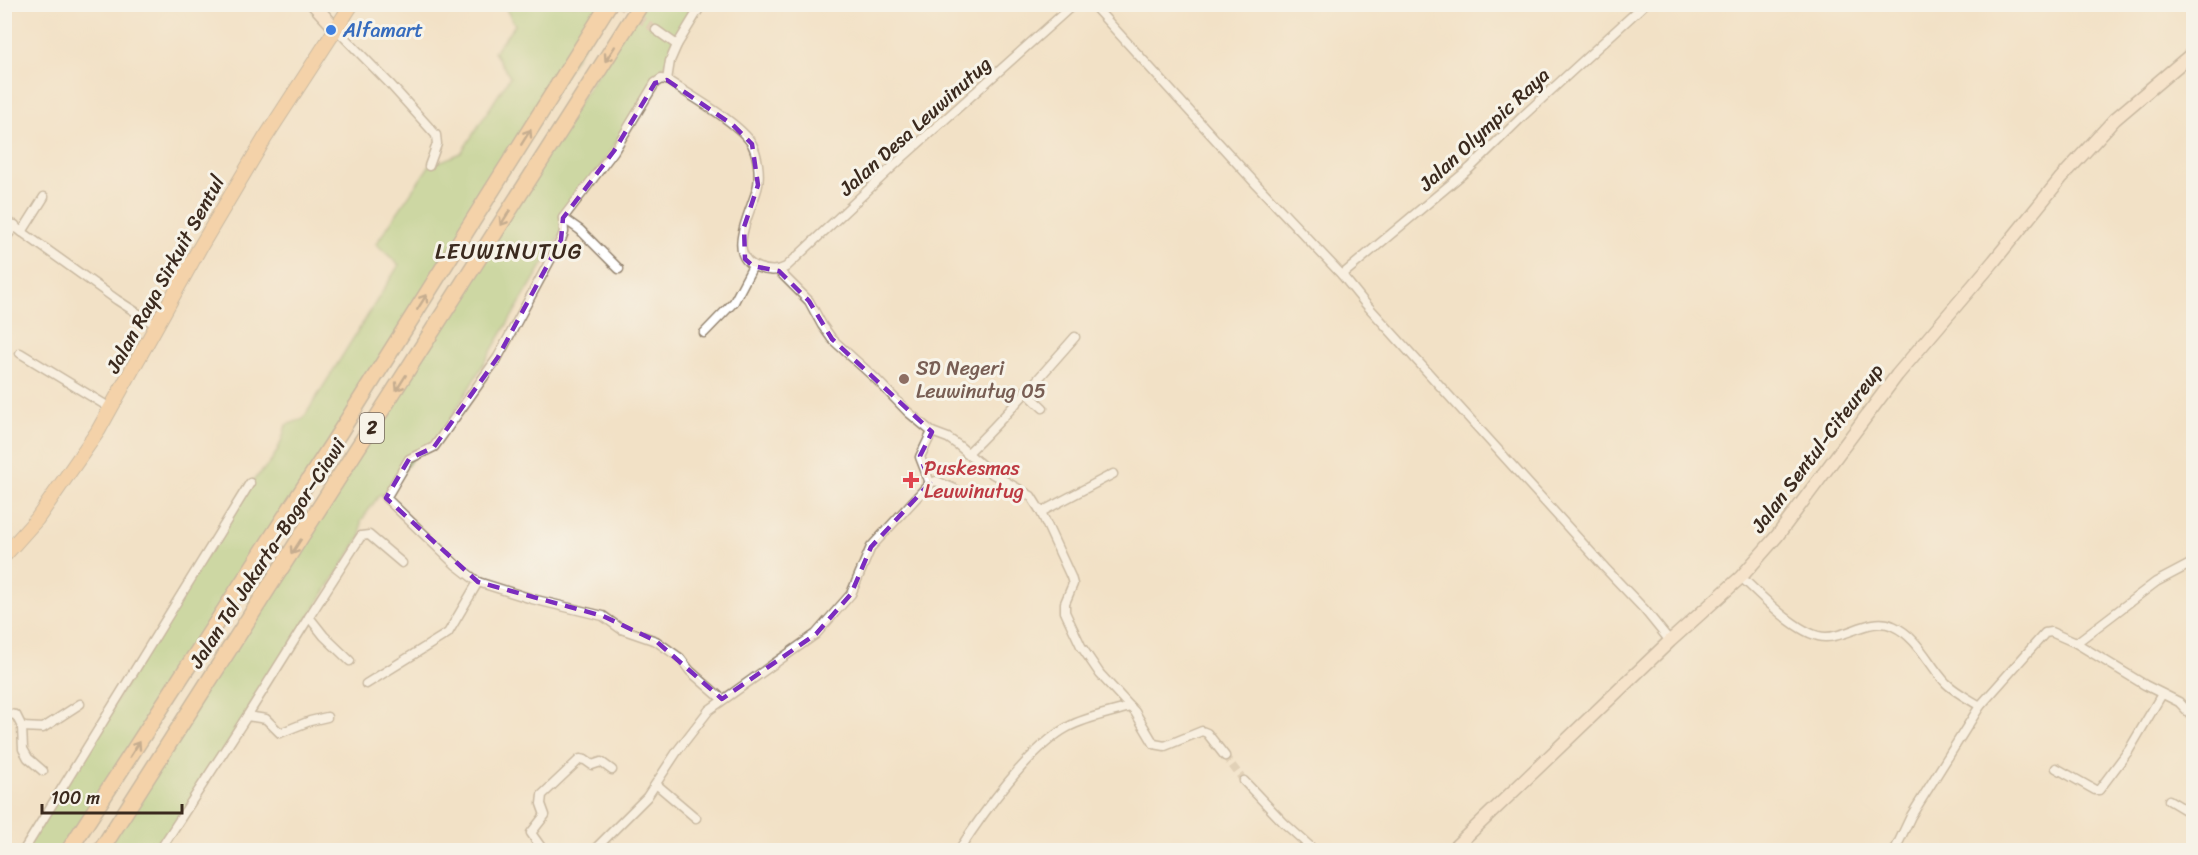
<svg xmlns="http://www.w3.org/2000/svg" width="2198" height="855" font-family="Sriracha,sans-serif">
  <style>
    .green { fill: #a0cb78; stroke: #6e7a4b; stroke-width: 1.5 }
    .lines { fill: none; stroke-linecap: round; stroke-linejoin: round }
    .street-tunnel { stroke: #cdbca4; stroke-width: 8; stroke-dasharray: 8 4; stroke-linecap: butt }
    .street-casing { stroke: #968672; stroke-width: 11 }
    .secondary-casing { stroke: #968672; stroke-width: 15 }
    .primary-casing { stroke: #968672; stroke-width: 16 }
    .highway-casing { stroke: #968672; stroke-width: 18 }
    .street { stroke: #fff; stroke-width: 8 }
    .secondary { stroke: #fbe5cf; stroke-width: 12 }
    .primary { stroke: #f5bf86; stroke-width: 14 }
    .highway { stroke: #f5bf86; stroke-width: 15 }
    .oneway { stroke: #8f6d4d }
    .marked { fill: none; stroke: #7b2cbf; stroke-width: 4.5; stroke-dasharray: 12 8; stroke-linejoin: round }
    .shop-dot { fill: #3f7fe0; stroke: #f7f3e8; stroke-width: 2 }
    .education-dot { fill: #8d6e63; stroke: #f7f3e8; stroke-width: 2 }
    .health-dot { fill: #e0444e; stroke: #f7f3e8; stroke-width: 2 }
    .labels { text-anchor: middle; stroke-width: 6; stroke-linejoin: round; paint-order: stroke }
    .shield { fill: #f7f3e8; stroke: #73665b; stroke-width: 1.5 }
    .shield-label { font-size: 18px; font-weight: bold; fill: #3b2a1e }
    .shop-label { font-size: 20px; fill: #366cbe; stroke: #f7f3e8; text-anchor: start }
    .street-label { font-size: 20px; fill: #3b2a1e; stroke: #f7f3e8 }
    .education-label { font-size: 20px; fill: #785e54; stroke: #f7f3e8; text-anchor: start }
    .health-label { font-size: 20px; fill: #be3a42; stroke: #f7f3e8; text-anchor: start }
    .quarter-label { font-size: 22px; letter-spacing: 1.5px; fill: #3b2a1e; stroke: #f7f3e8 }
  </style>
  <rect width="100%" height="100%" fill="#f7f3e8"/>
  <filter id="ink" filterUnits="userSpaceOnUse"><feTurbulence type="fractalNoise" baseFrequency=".0167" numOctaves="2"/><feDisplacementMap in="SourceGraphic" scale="12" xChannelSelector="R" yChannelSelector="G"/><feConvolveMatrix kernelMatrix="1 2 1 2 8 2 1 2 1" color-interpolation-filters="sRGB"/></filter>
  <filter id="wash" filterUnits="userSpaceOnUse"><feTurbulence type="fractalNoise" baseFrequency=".008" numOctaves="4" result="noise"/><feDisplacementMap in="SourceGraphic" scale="24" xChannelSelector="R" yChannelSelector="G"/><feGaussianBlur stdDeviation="1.35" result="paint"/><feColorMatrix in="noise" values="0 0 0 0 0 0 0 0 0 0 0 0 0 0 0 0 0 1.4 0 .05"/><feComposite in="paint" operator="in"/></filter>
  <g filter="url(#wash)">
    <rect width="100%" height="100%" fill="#f2e1c6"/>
    <g class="green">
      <path d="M508 5H609L69 850H24L250 483C271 464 280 452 286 425L303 419 399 265 376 244 429 166 461 153 510 77 494 52 515 25 506 9Z"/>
      <path d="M641 5H702L603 163 563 218 564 229 434 447 414 455 386 498 380 494 361 521V536L160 850H101Z"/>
    </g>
  </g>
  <g filter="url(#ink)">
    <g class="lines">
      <g class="street-tunnel">
        <path d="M618 4 656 30"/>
        <path d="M1225 756 1244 781"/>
      </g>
      <g class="street-casing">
        <g id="street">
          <path d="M1092 4 1256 184 1342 275 1364 302 1605 568 1644 609 1670 641"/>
          <path d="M336 29 390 84 436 135 437 144 429 166"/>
          <path d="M656 30 677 45 670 61 667 80"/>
          <path d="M677 45 702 4"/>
          <path d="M563 218 580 230 619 269"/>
          <path d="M4 219 117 300 156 325"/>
          <path d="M22 232 44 197"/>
          <path d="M4 241 15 225"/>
          <path d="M779 271 809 301 822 325 832 339 876 379 908 412 932 432 948 438 958 445 991 473 1031 496 1041 512 1071 577 1073 584 1065 603V612L1081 646 1100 674 1135 712 1154 744 1165 746 1202 731 1207 733 1225 756"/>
          <path d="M1342 275 1470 168 1524 115 1645 4"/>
          <path d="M704 333 734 302 753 266"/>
          <path d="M20 353 112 409"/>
          <path d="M1025 391 1043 408"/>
          <path d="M967 454C1005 417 1040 377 1075 337"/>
          <path d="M930 483 920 457 932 432"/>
          <path d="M1041 512 1113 474"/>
          <path d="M1741 577C1761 595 1799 637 1826 637 1848 637 1872 616 1893 626 1918 637 1928 664 1946 683 1955 692 1969 699 1980 706"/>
          <path d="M2076 643 2156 582 2194 562"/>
          <path d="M350 661 324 636 309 617 361 536 369 535 402 563"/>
          <path d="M366 684 448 633 478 582"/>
          <path d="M722 699 690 671 680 658 656 641 621 629 603 616 532 599 478 582 456 565 386 498 409 459 434 447 498 357 561 240 564 232 563 218 614 151 655 83 661 79 667 80C689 95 740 123 752 144 758 156 760 173 758 185 754 208 722 256 759 268 768 271 777 272 786 267L903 157 1074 4"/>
          <path d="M4 715 8 714 16 715 22 727 23 749 28 758 43 771"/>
          <path d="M247 716 309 617"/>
          <path d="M22 727 43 728 80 704"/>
          <path d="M2056 768 2095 790H2099L2129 750 2162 694"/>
          <path d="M1244 781 1284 823 1314 850"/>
          <path d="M656 784 696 818"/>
          <path d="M2169 800 2194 815"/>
          <path d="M24 850 250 483"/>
          <path d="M160 850 247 716 266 719 280 733 310 721 327 717"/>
          <path d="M543 850 531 833 545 815 541 804 542 795 580 759 585 760 592 765 601 762 612 770"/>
          <path d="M594 850 647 797 678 750 709 710 816 634 851 594 871 547 930 483 936 481 957 490"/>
          <path d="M959 850C983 813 1029 748 1068 727 1086 717 1110 713 1130 707"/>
          <path d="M1895 850 1911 816 1980 706 2045 633 2051 632 2076 643 2145 685 2179 702 2194 718"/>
          <path d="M2193 850H2194"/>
        </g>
      </g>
      <g class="secondary-casing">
        <g id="secondary">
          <path d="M313 4 336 29"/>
          <path d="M1452 850 1670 641 1741 577 1777 536 1897 375 1994 261 2061 178 2115 119 2194 52"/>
        </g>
      </g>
      <g class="primary-casing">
        <path id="primary" d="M4 556 37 519 98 431 199 249 265 138 352 4"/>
      </g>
      <g class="highway-casing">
        <g id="highway">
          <path d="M69 850 340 432 609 4"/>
          <path d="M101 850 641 4"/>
        </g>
      </g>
      <use href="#street" class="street"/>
      <use href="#secondary" class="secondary"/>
      <use href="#primary" class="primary"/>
      <use href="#highway" class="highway"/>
    </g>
    <defs><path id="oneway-shaft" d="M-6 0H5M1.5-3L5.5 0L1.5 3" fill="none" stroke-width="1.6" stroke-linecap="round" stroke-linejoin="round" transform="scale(1.5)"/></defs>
    <g class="oneway">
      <use href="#oneway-shaft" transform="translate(610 54) rotate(123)"/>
      <use href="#oneway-shaft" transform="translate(526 137) rotate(-58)"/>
      <use href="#oneway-shaft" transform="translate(505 218) rotate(122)"/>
      <use href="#oneway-shaft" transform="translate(422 302) rotate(-58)"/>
      <use href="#oneway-shaft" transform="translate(401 383) rotate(122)"/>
      <use href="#oneway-shaft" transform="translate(296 547) rotate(123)"/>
      <use href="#oneway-shaft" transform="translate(135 749) rotate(-57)"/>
    </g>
  </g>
  <path d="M0 0H2198V855H0ZM667 80 733 125 752 144 758 185 744 227 745 259 753 266 779 271 809 301 832 339 932 432 920 456 930 483 871 547 851 594 816 634 722 699 656 641 603 616 478 582 386 498 409 459 434 447 498 357 561 240 563 218 614 151 655 83Z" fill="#f2e1c6" fill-opacity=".55" fill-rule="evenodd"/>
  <path class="marked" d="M667 80 733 125 752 144 758 185 744 227 745 259 753 266 779 271 809 301 832 339 932 432 920 456 930 483 871 547 851 594 816 634 722 699 656 641 603 616 478 582 386 498 409 459 434 447 498 357 561 240 563 218 614 151 655 83Z"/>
  <circle class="shop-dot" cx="331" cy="30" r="6"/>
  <circle class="education-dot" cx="904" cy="379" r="6"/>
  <path class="health-dot" d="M908 471h6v6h6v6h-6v6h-6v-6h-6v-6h6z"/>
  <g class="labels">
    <rect class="shield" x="360" y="413" width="24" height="30" rx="4.5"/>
    <g class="shield-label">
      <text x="372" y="434">2</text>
    </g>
    <g class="shop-label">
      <text x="343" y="37">Alfamart</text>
    </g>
    <g class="street-label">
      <text transform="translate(915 126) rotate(-42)" y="7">Jalan Desa Leuwinutug</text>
      <text transform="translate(1484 129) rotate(-43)" y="7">Jalan Olympic Raya</text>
      <text transform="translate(165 274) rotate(-61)" y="7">Jalan Raya Sirkuit Sentul</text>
      <text transform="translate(1817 448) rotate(-53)" y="7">Jalan Sentul-Citeureup</text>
      <text transform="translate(267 553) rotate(-57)" y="7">Jalan Tol Jakarta–Bogor–Ciawi</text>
    </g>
    <g class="education-label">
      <text x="916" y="375">SD Negeri<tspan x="916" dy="23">Leuwinutug 05</tspan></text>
    </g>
    <g class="health-label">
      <text x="924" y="475">Puskesmas<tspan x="924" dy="23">Leuwinutug</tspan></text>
    </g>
    <g class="quarter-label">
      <text x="509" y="259">LEUWINUTUG</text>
    </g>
  </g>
  <rect width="2198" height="855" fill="none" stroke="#f7f3e8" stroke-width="24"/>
  <path d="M42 804v9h140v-9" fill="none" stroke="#3b2a1e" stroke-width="3"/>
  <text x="51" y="804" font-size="18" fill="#3b2a1e" stroke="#f7f3e8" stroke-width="4.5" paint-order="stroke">100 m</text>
</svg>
